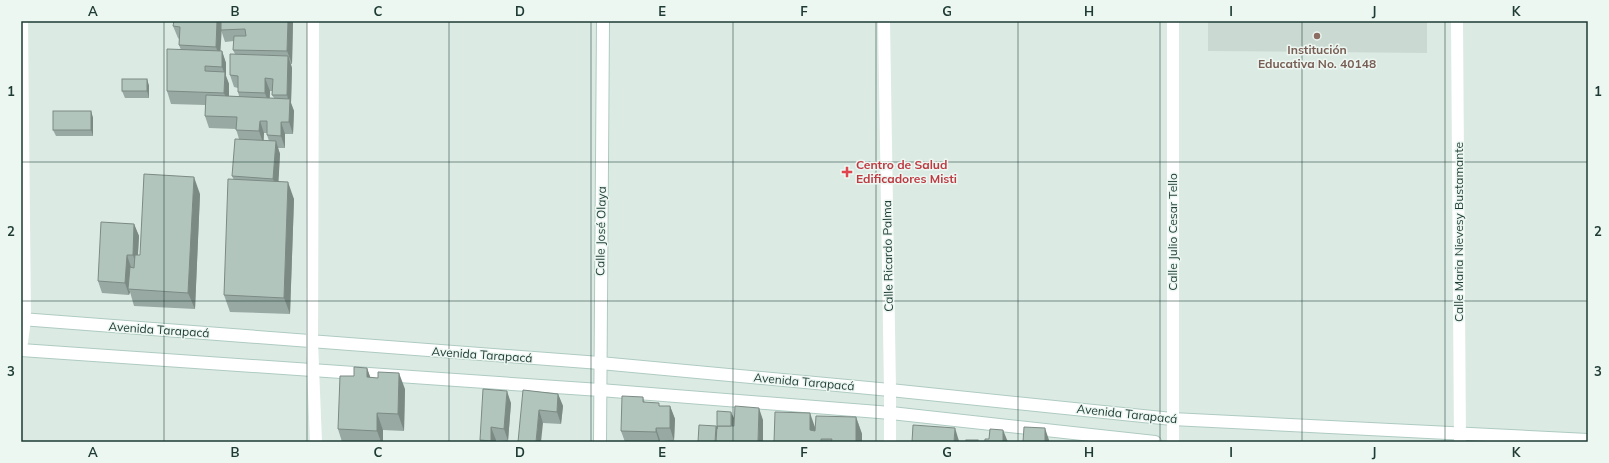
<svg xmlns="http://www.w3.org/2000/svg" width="1609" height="463" font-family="Mulish,sans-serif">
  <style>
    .built { fill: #cadad3 }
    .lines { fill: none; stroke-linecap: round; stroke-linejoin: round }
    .secondary-casing { stroke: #aecbc1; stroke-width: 14 }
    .street { stroke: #fff; stroke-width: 12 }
    .secondary { stroke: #fff; stroke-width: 12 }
    .wall { fill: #98a9a3; fill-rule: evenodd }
    .shaded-wall { fill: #7c8a84 }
    .building { fill: #b1c5bd; stroke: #7c8a84 }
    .grid { fill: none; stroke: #1d3b33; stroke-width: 1; stroke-opacity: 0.55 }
    .education-dot { fill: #8d6e63; stroke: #edf7f2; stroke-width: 1.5 }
    .health-dot { fill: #e0444e; stroke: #edf7f2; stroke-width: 1.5 }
    .labels { text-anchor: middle; stroke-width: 3; stroke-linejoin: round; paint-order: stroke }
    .education-label { font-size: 12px; font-weight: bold; fill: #785e54; stroke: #edf7f2 }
    .health-label { font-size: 12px; font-weight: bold; fill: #be3a42; stroke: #edf7f2; text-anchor: start }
    .street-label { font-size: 12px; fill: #1d3b33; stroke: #edf7f2 }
    .neatline { fill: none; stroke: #1d3b33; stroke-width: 1.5 }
    .grid-label { font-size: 13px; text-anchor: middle; font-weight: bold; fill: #1d3b33 }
  </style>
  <rect width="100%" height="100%" fill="#dceae4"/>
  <path class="built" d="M1208 21H1427V53L1208 51Z"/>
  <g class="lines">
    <g class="secondary-casing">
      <g id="secondary">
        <path d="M21 319 600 363 890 390 1172 419 1588 440"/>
        <path d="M21 350 600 390 891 413 1155 442"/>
        <path d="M600 442 603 21"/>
      </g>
    </g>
    <g class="street">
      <path d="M313 21 312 342 316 442"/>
      <path d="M884 21 890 390V442"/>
      <path d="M1457 21 1460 442"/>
      <path d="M21 349 25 320 22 21"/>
      <path d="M1173 442V21"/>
    </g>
    <use href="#secondary" class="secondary"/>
  </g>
  <g class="wall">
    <path d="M174 21H220L221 24 293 21 292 64H291L292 68 291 103 294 111 293 134H285V148H278L280 154 278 181 294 199 290 314 230 312 224 295 234 180 232 176 239 139 236 129 209 128 205 116V105L171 104 167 91 181 50 179 45V39L178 38 173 26ZM221 30 225 42 234 41 233 50 235 54 230 75 234 87 238 88V92L239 96H229V84L226 76V63L222 51H220ZM270 91H272V95L274 98H270ZM264 133H267V135L269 141H264Z"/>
    <path d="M147 79 149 86V98H125L122 91Z"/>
    <path d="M91 111 93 118V136H56L53 130Z"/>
    <path d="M200 194 195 309 134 306 130 292 129 295 102 293 98 281 134 224 139 236 138 255H140Z"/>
    <path d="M367 368 370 377 405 389 404 431 383 430V442H342L338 429 354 376Z"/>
    <path d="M523 390 558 394 563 406 561 424 543 423Z"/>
    <path d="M643 397 645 403 660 406H670L675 419 674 441 660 440V442H625L621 431Z"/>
    <path d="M511 403 508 441 496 440V442H480V440Z"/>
    <path d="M856 417 862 434V442H774L815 427Z"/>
  </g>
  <g class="shaded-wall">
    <path d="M217 21H220L222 25 220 59 216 47Z"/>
    <path d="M288 21H293L292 64 287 51Z"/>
    <path d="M222 51 226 63V76L229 84V105L224 93 225 75 222 67Z"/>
    <path d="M288 56 292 68 291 103 294 111 293 134 289 122V103L287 95Z"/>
    <path d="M265 78 270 91 269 105 265 93Z"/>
    <path d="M147 79 149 86V98L147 91Z"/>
    <path d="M91 111 93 118V136L91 130Z"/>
    <path d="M260 121 264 133 263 143 259 131Z"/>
    <path d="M281 122 285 134V148L281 136Z"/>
    <path d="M276 141 280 154 278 191 273 179Z"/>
    <path d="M194 177 200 194 195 309 188 293Z"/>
    <path d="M288 182 294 199 290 314 284 298Z"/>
    <path d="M134 224 139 236 137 268 133 255Z"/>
    <path d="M127 255 131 267 128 289 130 292 129 295 125 283Z"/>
    <path d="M367 368 373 385 367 377Z"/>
    <path d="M399 373 405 389 404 431 398 414Z"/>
    <path d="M507 391 511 403 508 441 504 429Z"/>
    <path d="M558 394 563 406 561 424 557 412Z"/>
    <path d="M670 406 675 419 674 441 670 428Z"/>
    <path d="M759 408 763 420V442H758Z"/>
    <path d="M539 410 543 423 541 442H536Z"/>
    <path d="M731 412 734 418 733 436 731 430Z"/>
    <path d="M377 413 383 430V442H381L377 431Z"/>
    <path d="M810 413 816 430V442L810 430Z"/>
    <path d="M856 417 862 434V442H856Z"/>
    <path d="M716 426 720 438V442H715Z"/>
    <path d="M491 427 496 440V442H491Z"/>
    <path d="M656 428 660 440V442H659L656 432Z"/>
    <path d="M955 428 959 441V442H954Z"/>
    <path d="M1045 428 1049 440V442H1045Z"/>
    <path d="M1003 430 1008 442H1003Z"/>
  </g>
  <g class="building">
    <path d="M174 21H217L216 47 179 45 180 27 173 26Z"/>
    <path d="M221 21H288L287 51 233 50 234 36H246L245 29 221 30Z"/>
    <path d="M167 49 222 51V67L205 66V71L225 72 224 93 167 91Z"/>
    <path d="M230 54 288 56 287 95H272L273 79 265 78V93L238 92V76L230 75Z"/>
    <rect x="122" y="79" width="25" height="12"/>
    <path d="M206 95 290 99 289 122H281V136L267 135V121H260L259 131 236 130 237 117 205 116Z"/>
    <rect x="53" y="111" width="38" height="19"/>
    <path d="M235 139 276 141 273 179 232 176Z"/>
    <path d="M144 174 194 177 188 293 128 289 130 267 134 268 135 255H140Z"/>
    <path d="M228 179 288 182 284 298 224 295Z"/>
    <path d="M101 222 134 224 133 255H127L125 283 98 281Z"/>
    <path d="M354 367 367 368V377L378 378V372L399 373 398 414 377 413V431L338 429 340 376H354Z"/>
    <path d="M483 389 507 391 504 429 491 427V441L480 440Z"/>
    <path d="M523 390 558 394 557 412 539 410 536 442H518Z"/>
    <path d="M622 396 643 397V402L659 403V406H670V428H656V432L621 431Z"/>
    <path d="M735 406 759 408 758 442H716L717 426H734Z"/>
    <path d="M717 411 731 412V426H717V429Z"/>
    <path d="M775 412 810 413V430L815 431 816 416 856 417V442H831L832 439H821V442H774Z"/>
    <path d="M699 425 716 426 715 442H698Z"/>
    <path d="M913 425 955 428 954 442H912Z"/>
    <path d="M1024 427 1045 428V442H1023Z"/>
    <path d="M990 429 1003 430V442H985V439H989Z"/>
    <rect x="966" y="440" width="12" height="2"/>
  </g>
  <path class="grid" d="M164 21V442M307 21V442M449 21V442M591 21V442M733 21V442M876 21V442M1018 21V442M1160 21V442M1302 21V442M1445 21V442M21 162H1588M21 301H1588"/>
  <circle class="education-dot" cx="1317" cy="36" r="4"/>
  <path class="health-dot" d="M845 166h4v4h4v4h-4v4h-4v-4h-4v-4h4z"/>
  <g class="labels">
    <g class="education-label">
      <text x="1317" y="54">Institución<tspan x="1317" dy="14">Educativa No. 40148</tspan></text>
    </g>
    <g class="health-label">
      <text x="856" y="169">Centro de Salud<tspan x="856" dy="14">Edificadores Misti</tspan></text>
    </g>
    <g class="street-label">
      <text transform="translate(601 231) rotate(-89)" y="4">Calle José Olaya</text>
      <text transform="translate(1173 232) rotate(-90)" y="4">Calle Julio Cesar Tello</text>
      <text transform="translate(1459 232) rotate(-90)" y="4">Calle Maria Nievesy Bustamante</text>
      <text transform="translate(888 256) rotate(-91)" y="4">Calle Ricardo Palma</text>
      <text transform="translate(159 330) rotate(4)" y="4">Avenida Tarapacá</text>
      <text transform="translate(482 355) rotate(4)" y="4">Avenida Tarapacá</text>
      <text transform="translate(804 382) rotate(5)" y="4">Avenida Tarapacá</text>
      <text transform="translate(1127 414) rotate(6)" y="4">Avenida Tarapacá</text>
    </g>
  </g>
  <rect width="1609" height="463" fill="none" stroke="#edf7f2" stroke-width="44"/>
  <rect x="22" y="22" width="1565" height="419" class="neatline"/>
  <g class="grid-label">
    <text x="93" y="16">A</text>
    <text x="235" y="16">B</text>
    <text x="378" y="16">C</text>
    <text x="520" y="16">D</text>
    <text x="662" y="16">E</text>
    <text x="804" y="16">F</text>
    <text x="947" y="16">G</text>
    <text x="1089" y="16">H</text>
    <text x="1231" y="16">I</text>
    <text x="1374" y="16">J</text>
    <text x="1516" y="16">K</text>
    <text x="11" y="96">1</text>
    <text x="1598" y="96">1</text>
    <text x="11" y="236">2</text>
    <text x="1598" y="236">2</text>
    <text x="11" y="376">3</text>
    <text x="1598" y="376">3</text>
    <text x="93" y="457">A</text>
    <text x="235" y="457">B</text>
    <text x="378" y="457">C</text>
    <text x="520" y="457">D</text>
    <text x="662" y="457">E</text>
    <text x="804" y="457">F</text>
    <text x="947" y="457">G</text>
    <text x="1089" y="457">H</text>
    <text x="1231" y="457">I</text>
    <text x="1374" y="457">J</text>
    <text x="1516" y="457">K</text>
  </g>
</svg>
